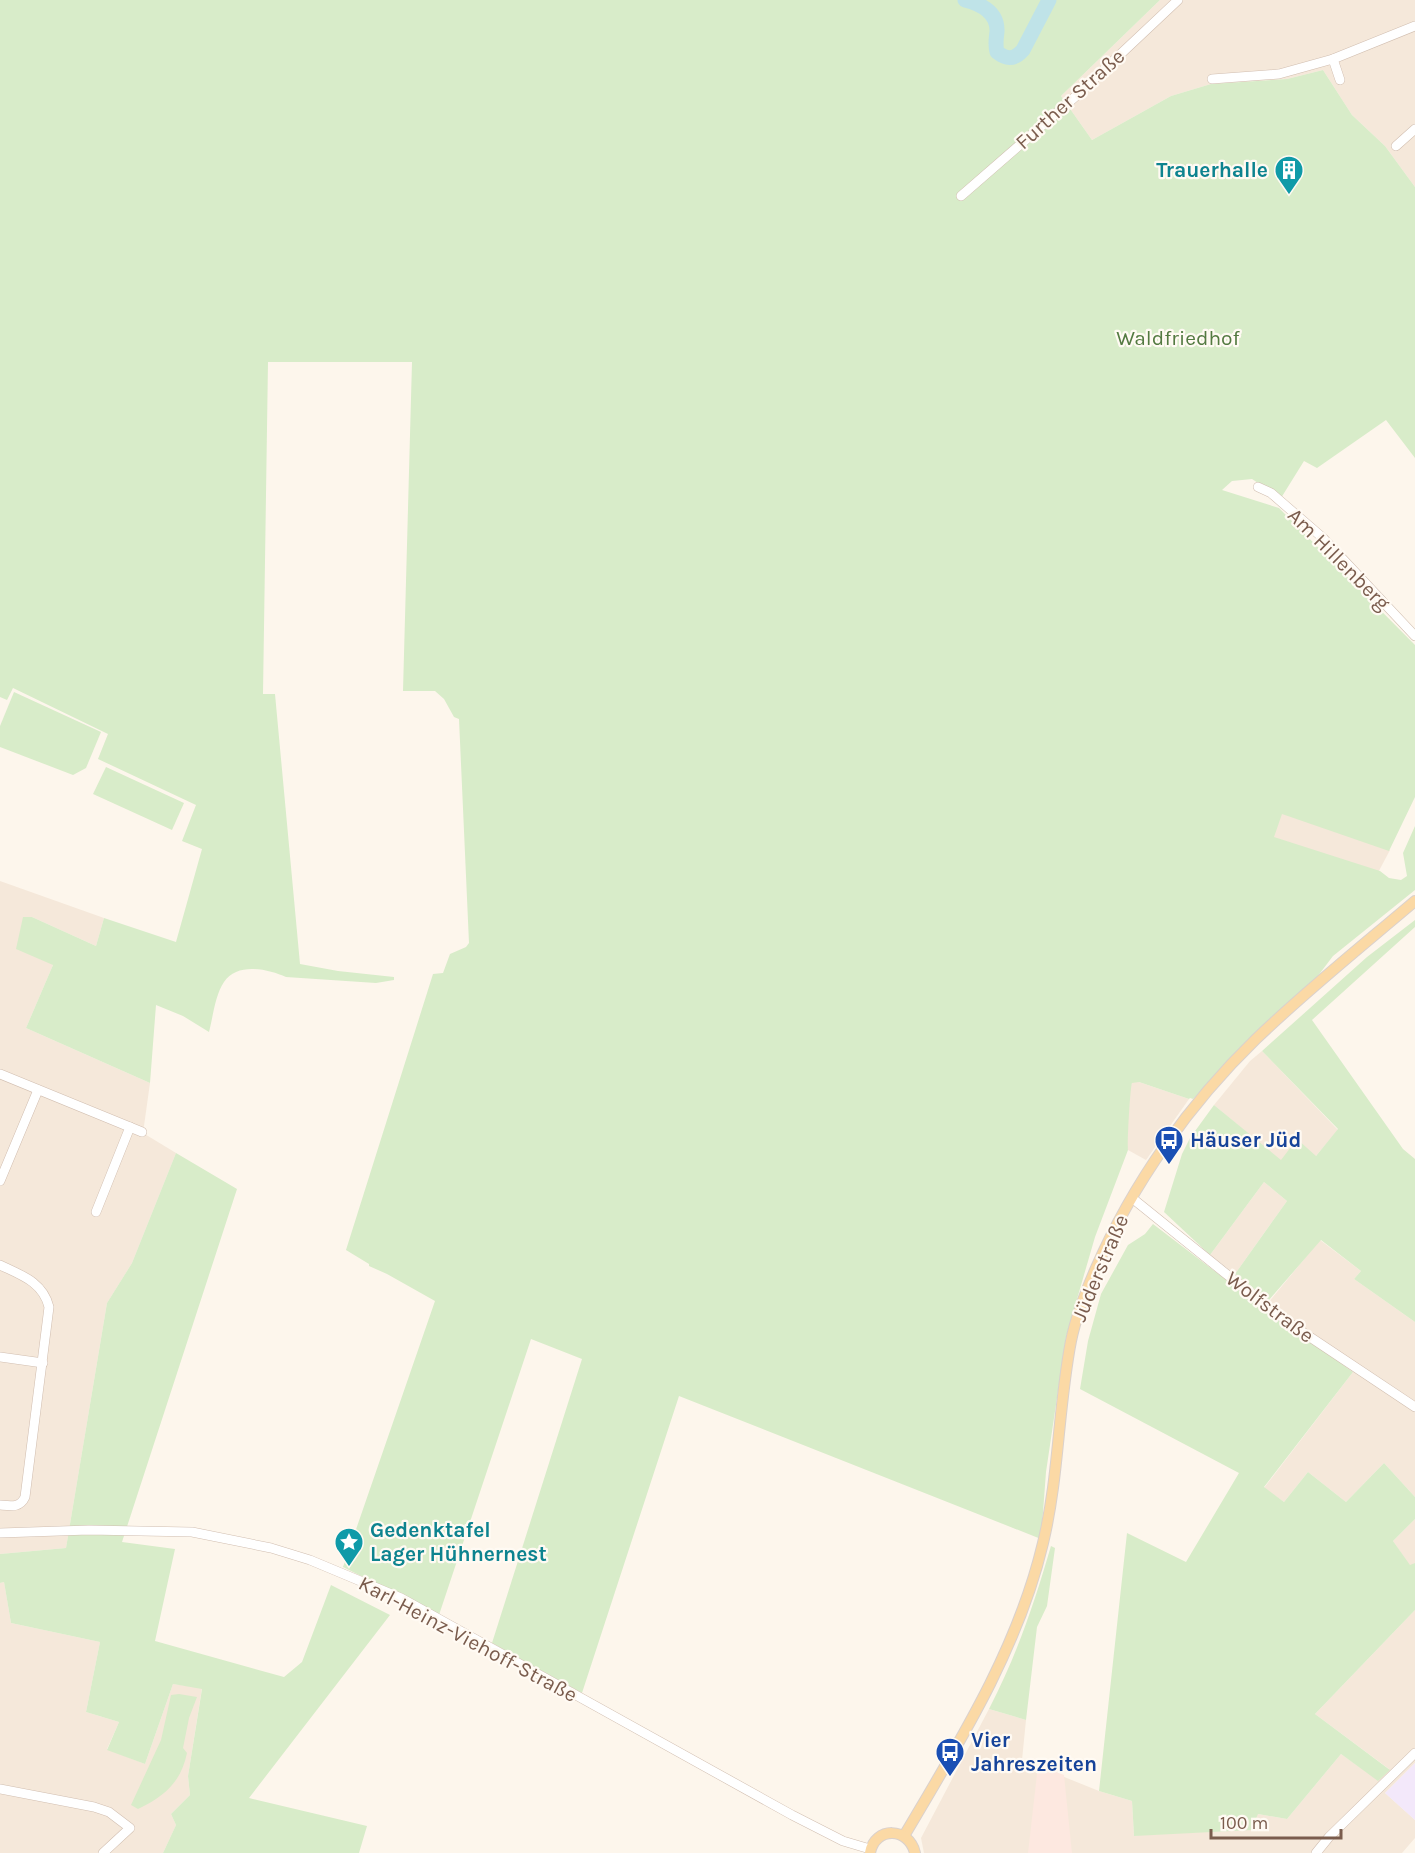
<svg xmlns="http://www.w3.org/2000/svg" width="1415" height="1853" font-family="Karla,sans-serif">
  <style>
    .residential { fill: #f5e8da }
    .commercial { fill: #fde8e0 }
    .education { fill: #f3e8fa }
    .green { fill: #d8ecc9 }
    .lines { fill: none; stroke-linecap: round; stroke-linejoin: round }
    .river { stroke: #bfe3e8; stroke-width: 15 }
    .minor-casing { stroke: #d1beb0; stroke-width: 10 }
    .major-casing { stroke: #dad1cd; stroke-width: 12 }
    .minor { stroke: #fff; stroke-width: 9 }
    .major { stroke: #fbd9a5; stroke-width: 10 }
    .labels { text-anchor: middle; stroke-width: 4.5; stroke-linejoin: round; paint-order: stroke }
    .street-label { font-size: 21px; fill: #7a5c4d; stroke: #fffaf3 }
    .culture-label { font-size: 21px; font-weight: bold; fill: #0d838f; stroke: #fffaf3; text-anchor: end }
    .park-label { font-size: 21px; fill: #537a41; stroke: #fffaf3 }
    .transit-label { font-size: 21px; font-weight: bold; fill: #164399; stroke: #fffaf3; text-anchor: start }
  </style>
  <rect width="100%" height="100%" fill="#fdf6ec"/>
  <g class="residential">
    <path d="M1160 0H1415V187L1385 146 1352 115 1323 70 1287 79 1211 84 1171 96 1092 140 1061 96Z"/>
    <path d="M1268 794 1390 850 1373 882 1259 833Z"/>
    <path d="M0 881 104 918 96 946 32 917H23L53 965 26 1028 150 1083 143 1133 176 1153 132 1263 107 1303 66 1548 0 1554Z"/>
    <path d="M1262 1051 1338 1130 1315 1157 1281 1161 1214 1105 1250 1061Z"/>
    <path d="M1133 1080 1189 1099 1146 1160 1128 1150 1116 1126Z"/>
    <path d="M1264 1182 1287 1201 1235 1274 1210 1255Z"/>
    <path d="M1320 1240 1361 1271 1354 1279 1415 1322V1497L1384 1463 1346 1502 1308 1472 1284 1502 1264 1488 1353 1372 1263 1309Z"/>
    <path d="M1415 1519V1563L1410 1566 1393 1541Z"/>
    <path d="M4 1582 11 1623 100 1642 86 1712 119 1722 107 1749 145 1764 173 1684 202 1688 188 1776 190 1795 171 1814 176 1825 163 1853H0V1583Z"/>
    <path d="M1415 1610V1763L1385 1793 1415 1820V1838L1402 1853H924L921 1838 989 1709 1026 1720 1022 1760 1099 1791 1132 1801 1134 1836 1258 1814 1287 1819 1341 1754 1378 1780 1389 1769 1315 1714Z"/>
  </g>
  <path class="commercial" d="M1038 1765 1064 1775 1072 1853H1028Z"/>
  <path class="education" d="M1415 1763V1820L1385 1793Z"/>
  <g class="green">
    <path d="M0 0H1160L1061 96 1092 140 1171 96 1211 84 1287 79 1323 70 1352 115 1385 146 1415 187V458L1386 420 1317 468 1304 461 1281 498 1252 479 1232 481 1222 490 1279 508 1415 645V797L1389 851 1282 814 1274 837 1380 871 1389 878 1401 880 1407 876 1403 853 1415 826V890L1333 956 1311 985 1273 1025 1193 1099 1190 1098 1189 1099 1139 1082 1132 1083C1130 1088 1127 1146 1128 1150L1095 1237 1066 1337 1046 1472 1041 1539 679 1396 582 1693 492 1643 582 1359 531 1339 439 1615 343 1567 435 1301 387 1274 369 1266V1264L346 1250 433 974 443 973 450 954 466 947 469 943 459 719 454 717 444 699 435 691H403L412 362H268L263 694H275L300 964 338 971 394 977V980L376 983 286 977C268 969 237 962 224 982 215 995 213 1017 209 1032L183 1016 156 1005 150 1083 26 1028 53 965 16 949 23 917H32L96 946 104 918 176 942 202 849 182 841 196 805 98 759 108 734 13 688 7 700 0 697Z"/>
    <path d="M14 692 101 732 86 768 73 775 0 747V726Z"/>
    <path d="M106 767 184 803 172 830 93 794Z"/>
    <path d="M1415 920V927L1312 1020 1403 1149 1415 1159V1322L1354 1279 1361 1271 1321 1240 1269 1300 1235 1274 1287 1201 1264 1182 1210 1255 1164 1212 1182 1154 1190 1138 1214 1105 1281 1160 1297 1139 1316 1156 1338 1129 1262 1051 1367 957Z"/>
    <path d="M176 1153 237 1189 122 1542 175 1549 155 1641 284 1677 302 1662 331 1585 390 1615 249 1798 367 1826 359 1853H163L176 1825 171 1814 190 1795 188 1776 202 1689 173 1684 145 1764 107 1750 119 1722 86 1712 100 1642 11 1623 4 1582 0 1583V1554L66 1548 107 1303 132 1263Z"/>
    <path d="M1153 1224 1263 1308 1353 1372 1264 1487 1284 1502 1308 1472 1346 1502 1384 1463 1415 1497V1519L1393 1541 1410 1565 1415 1563V1610L1315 1714 1390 1770 1378 1781 1341 1754 1287 1819 1258 1814 1251 1830 1134 1836 1132 1801 1099 1791 1127 1533 1186 1562 1239 1473 1080 1389 1088 1341 1101 1294 1128 1245 1145 1234Z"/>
    <path d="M1051 1546 1055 1548 1047 1606 1037 1627 1026 1720 989 1709C1017 1655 1034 1604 1051 1546Z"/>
    <path d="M179 1694 197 1697 189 1718 183 1748 187 1753C181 1782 165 1796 138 1809L131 1805 161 1740 171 1695Z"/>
  </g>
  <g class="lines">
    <path class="river" d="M965 0C981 4 998 12 997 32 996 39 995 44 997 52 1007 60 1014 60 1023 50L1049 0"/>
    <g class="minor-casing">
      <g id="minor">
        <path d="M1333 59 1340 80"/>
        <path d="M1212 79 1279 74 1333 59 1415 26"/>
        <path d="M1396 146 1415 129"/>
        <path d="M961 196 1076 96 1178 0"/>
        <path d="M1258 487 1271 493 1323 538 1415 636"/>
        <path d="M0 1074 142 1132"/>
        <path d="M0 1181 38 1090"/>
        <path d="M1132 1198 1225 1273 1295 1327 1415 1407"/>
        <path d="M96 1212 130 1127"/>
        <path d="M0 1265C21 1275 43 1282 49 1307L25 1497C20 1508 11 1506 0 1505"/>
        <path d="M0 1357 43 1363"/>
        <path d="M0 1533 89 1530 192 1532 271 1548 310 1560 401 1598 792 1815 843 1841 870 1849"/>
        <path d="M0 1789 94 1807 109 1812 130 1828 103 1853"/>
        <path d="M1316 1853 1329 1837 1415 1753"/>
      </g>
    </g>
    <g class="major-casing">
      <g id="major">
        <path d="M904 1836C959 1743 1018 1649 1043 1543 1059 1477 1058 1408 1071 1341 1076 1316 1086 1291 1096 1268 1133 1183 1190 1103 1256 1039 1307 990 1362 946 1415 901"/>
        <path d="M870 1853C875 1826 909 1827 915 1853"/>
      </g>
    </g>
    <use href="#minor" class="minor"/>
    <use href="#major" class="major"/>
  </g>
  <defs>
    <g id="building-pin" transform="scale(1.5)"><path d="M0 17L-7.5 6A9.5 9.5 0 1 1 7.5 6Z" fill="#0f9aa8" stroke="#fffaf3"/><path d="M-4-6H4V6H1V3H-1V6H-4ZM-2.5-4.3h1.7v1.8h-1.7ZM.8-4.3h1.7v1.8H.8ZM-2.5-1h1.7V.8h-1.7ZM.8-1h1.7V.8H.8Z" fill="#fff"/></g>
    <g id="bus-pin" transform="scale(1.5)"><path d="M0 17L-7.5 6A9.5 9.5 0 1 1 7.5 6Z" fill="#1a4fb4" stroke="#fffaf3"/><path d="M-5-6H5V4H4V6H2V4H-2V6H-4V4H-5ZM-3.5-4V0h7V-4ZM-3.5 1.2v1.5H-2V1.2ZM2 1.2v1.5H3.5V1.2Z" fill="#fff"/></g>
    <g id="sight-pin" transform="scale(1.5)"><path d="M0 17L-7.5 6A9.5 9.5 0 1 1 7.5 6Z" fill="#0f9aa8" stroke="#fffaf3"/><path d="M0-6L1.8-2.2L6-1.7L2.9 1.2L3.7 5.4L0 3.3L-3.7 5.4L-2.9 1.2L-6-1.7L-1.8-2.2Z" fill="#fff"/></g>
  </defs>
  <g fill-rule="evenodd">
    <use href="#building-pin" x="1289" y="170"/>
    <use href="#bus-pin" x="1169" y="1140"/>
    <use href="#sight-pin" x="349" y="1542"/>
    <use href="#bus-pin" x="950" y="1752"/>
  </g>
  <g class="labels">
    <g class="street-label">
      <text transform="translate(1070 99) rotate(-42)" y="7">Further Straße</text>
      <text transform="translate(1339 559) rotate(45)" y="7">Am Hillenberg</text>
      <text transform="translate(1100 1268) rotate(-67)" y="7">Jüderstraße</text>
      <text transform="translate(1270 1307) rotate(37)" y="7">Wolfstraße</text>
      <text transform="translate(468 1639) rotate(28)" y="7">Karl-Heinz-Viehoff-Straße</text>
    </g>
    <g class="culture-label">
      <text x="1268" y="177">Trauerhalle</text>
      <text x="370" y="1537" text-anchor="start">Gedenktafel<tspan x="370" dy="24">Lager Hühnernest</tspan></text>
    </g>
    <g class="park-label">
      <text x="1178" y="345">Waldfriedhof</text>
    </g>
    <g class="transit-label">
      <text x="1190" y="1147">Häuser Jüd</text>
      <text x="971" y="1747">Vier<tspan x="971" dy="24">Jahreszeiten</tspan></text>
    </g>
  </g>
  <path d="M1211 1829v9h130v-9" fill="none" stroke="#7a5c4d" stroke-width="3"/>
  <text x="1220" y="1829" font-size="18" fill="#7a5c4d" stroke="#fffaf3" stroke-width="4.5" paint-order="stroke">100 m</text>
</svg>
